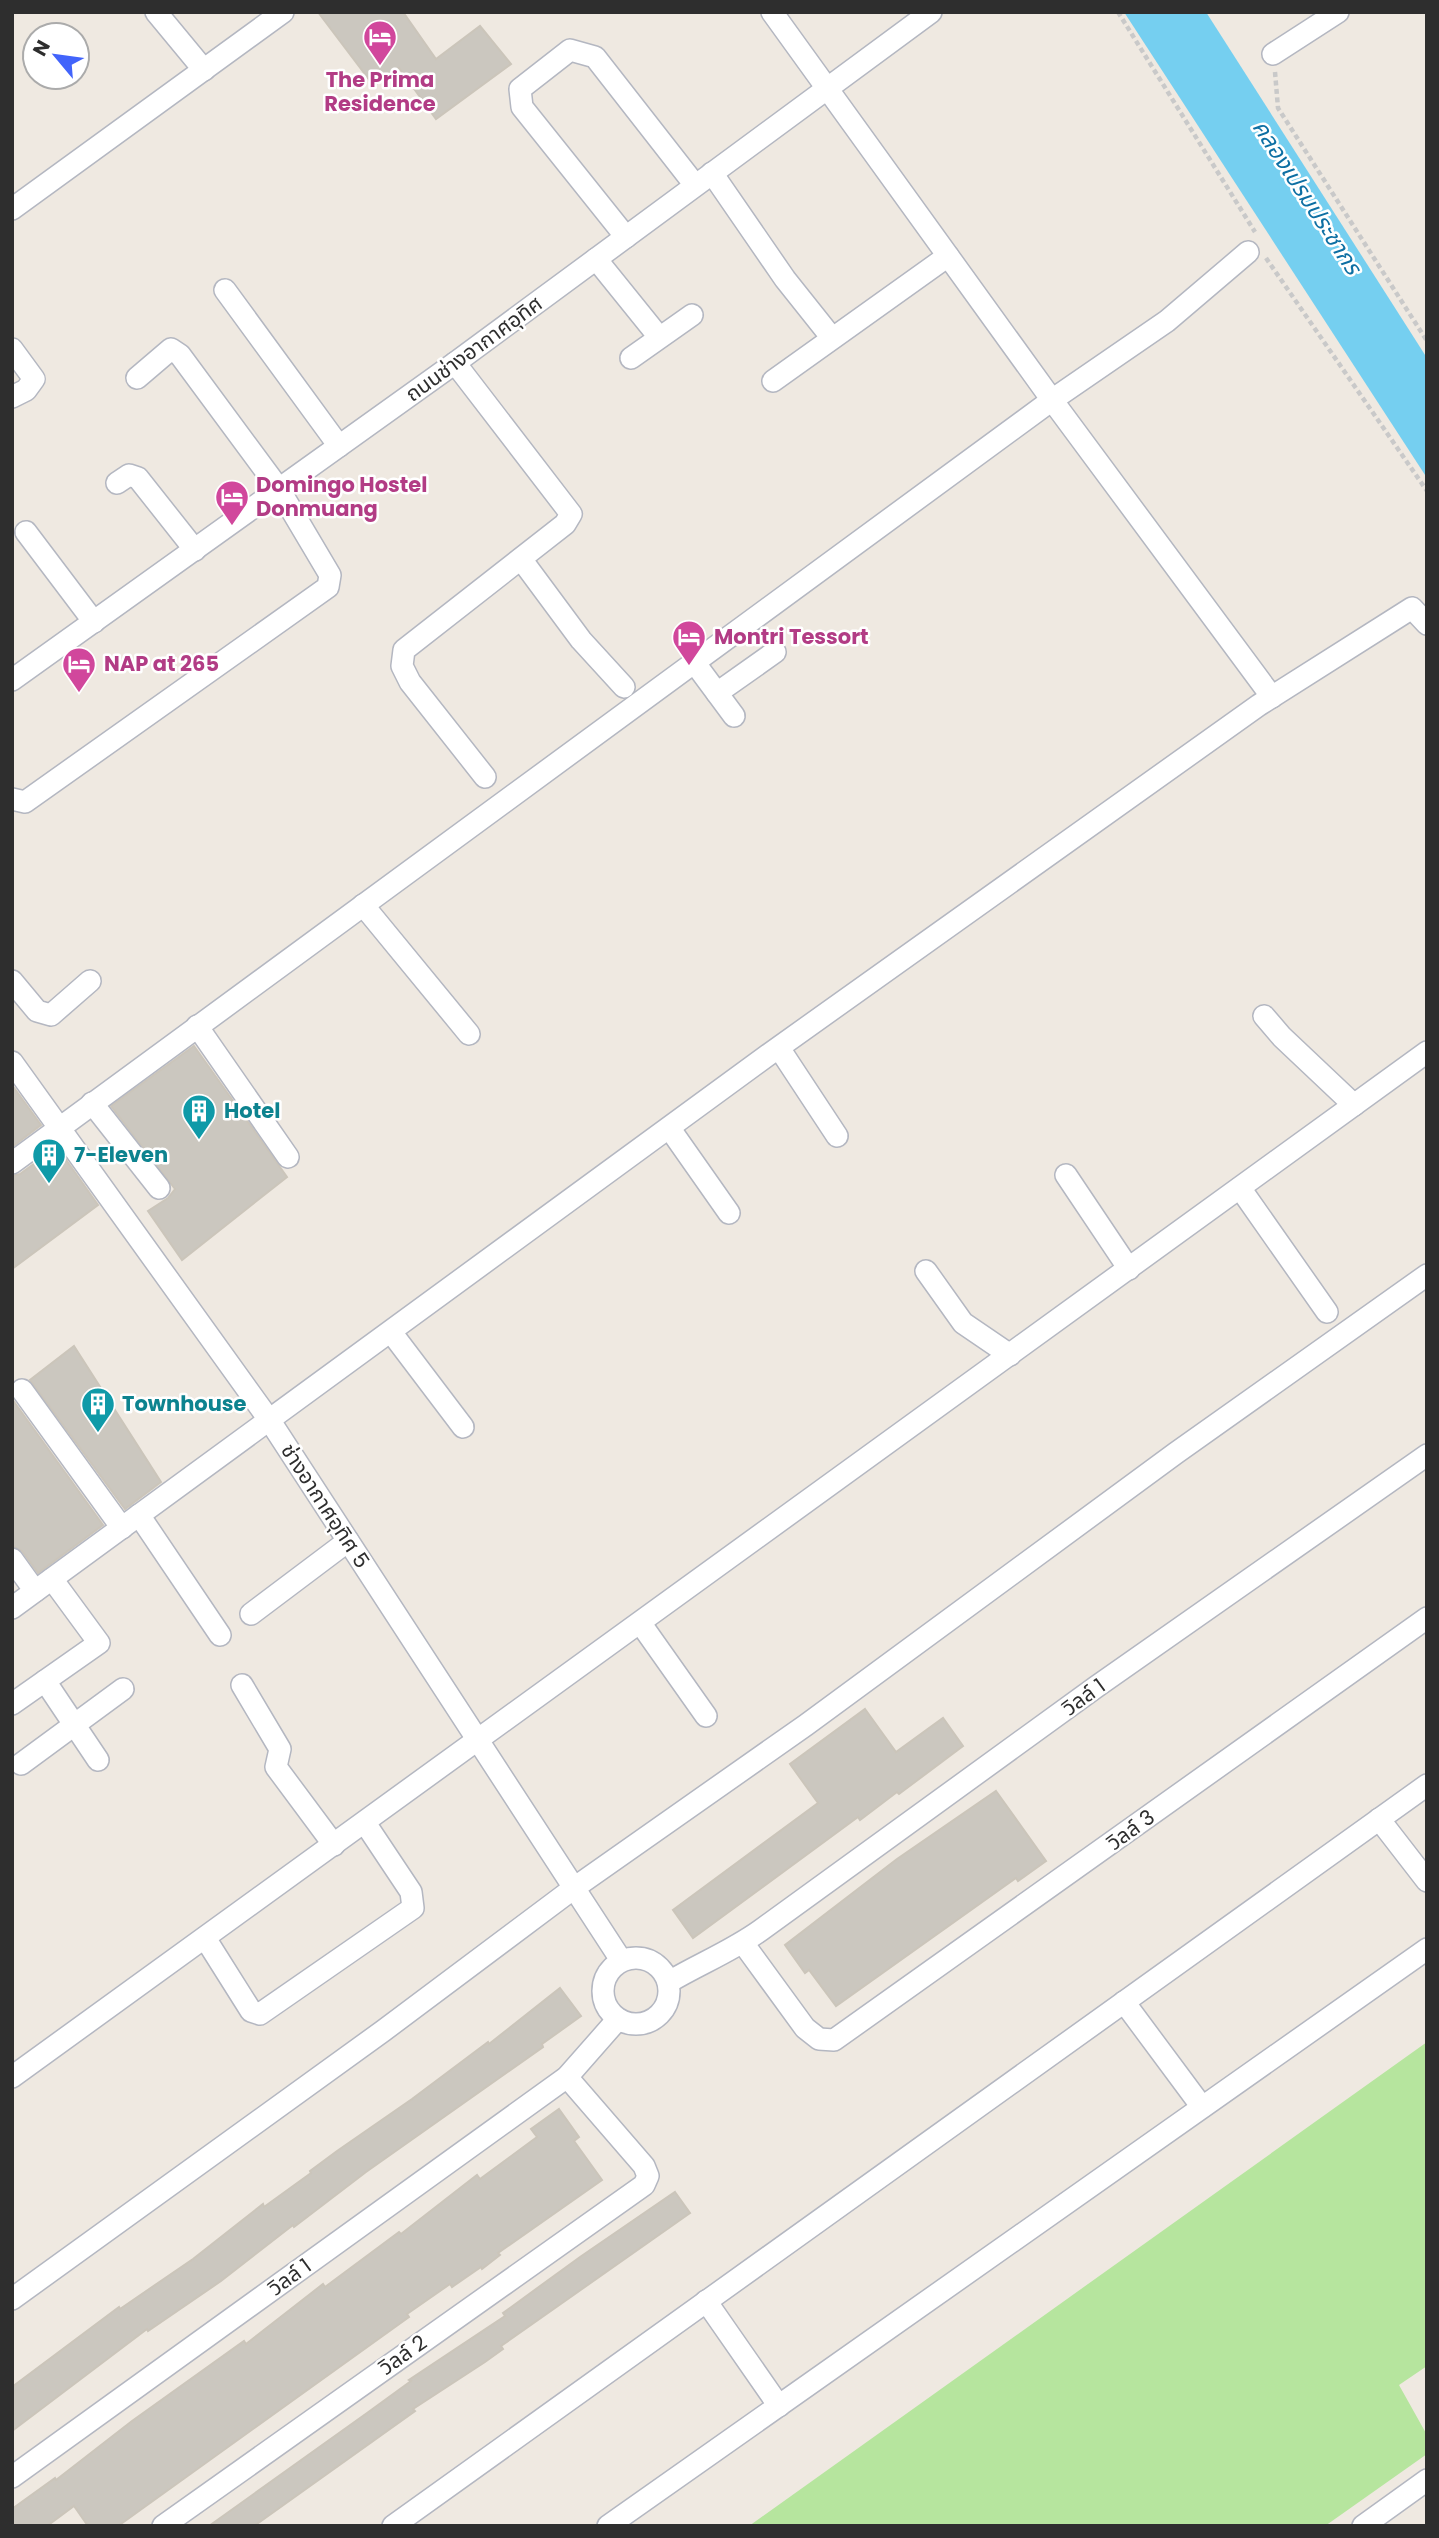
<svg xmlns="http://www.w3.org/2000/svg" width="1439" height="2538" font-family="Poppins,'Noto Sans Thai',sans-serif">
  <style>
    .green { fill: #b6e59e }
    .water { fill: #75cff0 }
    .building { fill: #cbc7bf; stroke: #cbc5ba; stroke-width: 2 }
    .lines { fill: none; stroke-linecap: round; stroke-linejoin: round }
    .minor-casing { stroke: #b4b7c1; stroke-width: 24 }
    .path { stroke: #c9c9c9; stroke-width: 4.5; stroke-dasharray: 5 3.5; stroke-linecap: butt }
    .minor { stroke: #fff; stroke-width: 21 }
    .labels { text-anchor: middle; stroke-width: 5; stroke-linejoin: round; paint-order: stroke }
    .hotel-label { font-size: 21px; font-weight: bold; fill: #b23c85; stroke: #fff; text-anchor: start }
    .street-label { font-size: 21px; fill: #2e2e2e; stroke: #fff }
    .culture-label { font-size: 21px; font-weight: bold; fill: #0d838f; stroke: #fff; text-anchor: start }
    .water-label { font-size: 23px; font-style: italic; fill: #0d6fa3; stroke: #fff }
  </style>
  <rect width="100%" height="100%" fill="#efe9e1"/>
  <path class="green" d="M1427 2042V2366L1399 2385 1427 2435V2454L1325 2526H749Z"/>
  <path class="water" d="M1124 12H1206L1427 358V478Z"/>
  <g class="building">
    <path d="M318 12H403L436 59 480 26 511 64 436 119 399 68 374 86Z"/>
    <path d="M194 1046 287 1177 182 1260 148 1211 168 1198 175 1189 111 1106Z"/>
    <path d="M12 1085 41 1125 12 1147Z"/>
    <path d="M57 1147 98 1205 12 1269V1176L20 1174Z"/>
    <path d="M74 1346 161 1482 125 1509 30 1380Z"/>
    <path d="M12 1399 103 1525 38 1573 22 1551 12 1546Z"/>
    <path d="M865 1709 896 1752 943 1718 963 1746 899 1794 897 1792 860 1820 858 1817 693 1938 673 1910 818 1803 790 1764Z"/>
    <path d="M996 1791 1046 1861 1018 1881 1016 1878 836 2006 809 1970 805 1973 785 1945 897 1859Z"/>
    <path d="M560 1988 581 2016 542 2044 543 2047 366 2172 294 2227 293 2225 221 2281 148 2331 147 2329 12 2431V2387L119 2307 120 2309 193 2259 263 2204 264 2207 311 2173 310 2171 337 2151 412 2099 488 2042 489 2044Z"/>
    <path d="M559 2109 579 2137 574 2141 602 2180 498 2253 500 2255 482 2269 481 2267 452 2287 450 2284 407 2314 409 2317 118 2526H88L74 2506 47 2526H12V2509L55 2478 56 2480 132 2421 244 2341 246 2344 323 2284 325 2287 399 2232 401 2234 477 2175 480 2179 537 2137 531 2129Z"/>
    <path d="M675 2192 690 2213 501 2346 503 2349 485 2362 413 2409 415 2411 254 2526H209L367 2413 411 2381 409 2380 505 2316 503 2313 580 2257Z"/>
  </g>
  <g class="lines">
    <g class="minor-casing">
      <g id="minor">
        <path d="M156 12 204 70"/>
        <path d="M772 12 1052 400 1272 697"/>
        <path d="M1273 54 1338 12"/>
        <path d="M712 173 785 279 832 338"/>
        <path d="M12 209 283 12"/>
        <path d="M626 237 522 107 520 89 570 50 595 57 695 185"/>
        <path d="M596 259 659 337"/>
        <path d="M225 290 339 446"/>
        <path d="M12 349 34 379 26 390 12 397"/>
        <path d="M631 358 692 315"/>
        <path d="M455 363 571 514 565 524 404 650 402 666 410 682 485 777"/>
        <path d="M773 381 948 256"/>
        <path d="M117 483 129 475 138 478 195 550"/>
        <path d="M26 532 94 622"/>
        <path d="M521 559 581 640 624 687"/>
        <path d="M694 662 734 716"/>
        <path d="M12 680 455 363 931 12"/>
        <path d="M717 693 775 652"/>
        <path d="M12 799 25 802 328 587 330 575 279 489 180 355 171 349 137 378"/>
        <path d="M363 905 469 1034"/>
        <path d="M12 981 37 1011 51 1015 90 981"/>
        <path d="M1264 1016 1282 1037 1354 1105"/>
        <path d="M197 1026 288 1157"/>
        <path d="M779 1048 837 1136"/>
        <path d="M12 1062 270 1421 621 1960"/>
        <path d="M92 1103 159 1188"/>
        <path d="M670 1129 729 1213"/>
        <path d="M12 1163 1052 400 1167 321 1248 252"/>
        <path d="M1066 1175 1129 1269"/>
        <path d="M1240 1188 1327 1312"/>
        <path d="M926 1271 963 1323 1010 1355"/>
        <path d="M391 1332 463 1427"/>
        <path d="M22 1390 122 1528"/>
        <path d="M139 1515 220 1635"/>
        <path d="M12 1559 35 1591"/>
        <path d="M12 1608 768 1055 1259 705 1412 608 1427 624"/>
        <path d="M251 1614 348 1541"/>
        <path d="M641 1624 706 1716"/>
        <path d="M45 1681 98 1760"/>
        <path d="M242 1685 280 1749 276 1767 334 1845"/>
        <path d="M12 1704 99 1643 52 1579"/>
        <path d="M21 1764 123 1689"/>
        <path d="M1379 1819 1427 1881"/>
        <path d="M205 1938 251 2011 260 2014 413 1908 411 1892 365 1823"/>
        <path d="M743 1943 805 2028 819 2039 834 2040 1427 1618"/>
        <circle cx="636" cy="1991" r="33"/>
        <path d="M669 1982C699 1964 732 1951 761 1930L1096 1687 1427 1455"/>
        <path d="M1124 2002 1202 2107"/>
        <path d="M12 2077 1427 1052"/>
        <path d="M12 2299 383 2031 574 1888 806 1725 1176 1453 1427 1275"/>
        <path d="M706 2301 779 2406"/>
        <path d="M12 2477 567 2077 618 2019"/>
        <path d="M163 2526 644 2185 648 2176 644 2166 567 2077"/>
        <path d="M393 2526 1427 1785"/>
        <path d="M608 2526 1427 1949"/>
        <path d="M1363 2526 1427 2480"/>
      </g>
    </g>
    <g class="path">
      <path d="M1118 12 1255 232"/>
      <path d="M1275 72 1278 108 1427 341"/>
      <path d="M1266 258 1427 491"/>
    </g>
    <use href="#minor" class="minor"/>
  </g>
  <defs>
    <g id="hotel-pin" transform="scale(1.75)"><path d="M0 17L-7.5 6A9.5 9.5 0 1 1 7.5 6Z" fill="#d1479c" stroke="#fff"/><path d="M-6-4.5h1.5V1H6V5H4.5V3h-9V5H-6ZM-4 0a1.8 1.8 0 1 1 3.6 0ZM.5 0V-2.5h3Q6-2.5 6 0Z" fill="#fff"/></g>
    <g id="building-pin" transform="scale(1.75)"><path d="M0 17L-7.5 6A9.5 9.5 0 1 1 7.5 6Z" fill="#0f9aa8" stroke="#fff"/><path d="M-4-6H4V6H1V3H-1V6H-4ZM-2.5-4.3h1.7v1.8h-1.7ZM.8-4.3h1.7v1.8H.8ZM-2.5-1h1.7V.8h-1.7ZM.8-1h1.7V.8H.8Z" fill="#fff"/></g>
  </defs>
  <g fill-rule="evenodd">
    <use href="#hotel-pin" x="380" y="37"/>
    <use href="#hotel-pin" x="232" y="497"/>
    <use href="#hotel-pin" x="689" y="637"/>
    <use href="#hotel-pin" x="79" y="664"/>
    <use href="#building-pin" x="199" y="1111"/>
    <use href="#building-pin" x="49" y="1155"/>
    <use href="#building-pin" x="98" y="1404"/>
  </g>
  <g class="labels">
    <g class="hotel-label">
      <text x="380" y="87" text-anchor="middle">The Prima<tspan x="380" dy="24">Residence</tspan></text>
      <text x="256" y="492">Domingo Hostel<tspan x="256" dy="24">Donmuang</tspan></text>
      <text x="714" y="644">Montri Tessort</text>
      <text x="104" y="671">NAP at 265</text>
    </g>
    <g class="street-label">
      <text transform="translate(474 349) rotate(-36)" y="7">ถนนช่างอากาศอุทิศ</text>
      <text transform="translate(325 1506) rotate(57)" y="7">ช่างอากาศอุทิศ 5</text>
      <text transform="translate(1084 1697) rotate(-36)" y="7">วิลล์ 1</text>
      <text transform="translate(1131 1830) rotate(-36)" y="7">วิลล์ 3</text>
      <text transform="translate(290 2277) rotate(-36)" y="7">วิลล์ 1</text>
      <text transform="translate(403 2355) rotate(-35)" y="7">วิลล์ 2</text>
    </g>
    <g class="culture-label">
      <text x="224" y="1118">Hotel</text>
      <text x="74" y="1162">7-Eleven</text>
      <text x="122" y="1411">Townhouse</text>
    </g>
    <g class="water-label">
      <text transform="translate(1307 197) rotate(57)" y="8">คลองเปรมประชากร</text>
    </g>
  </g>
  <rect width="1439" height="2538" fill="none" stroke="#2e2e2e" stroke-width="28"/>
  <g transform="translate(56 56) rotate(299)"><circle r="33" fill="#ffffff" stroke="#ababab" stroke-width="2"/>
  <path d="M0-5L12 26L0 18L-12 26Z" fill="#4264fb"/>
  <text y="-10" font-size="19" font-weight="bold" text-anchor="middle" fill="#2e2e2e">N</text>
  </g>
</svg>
